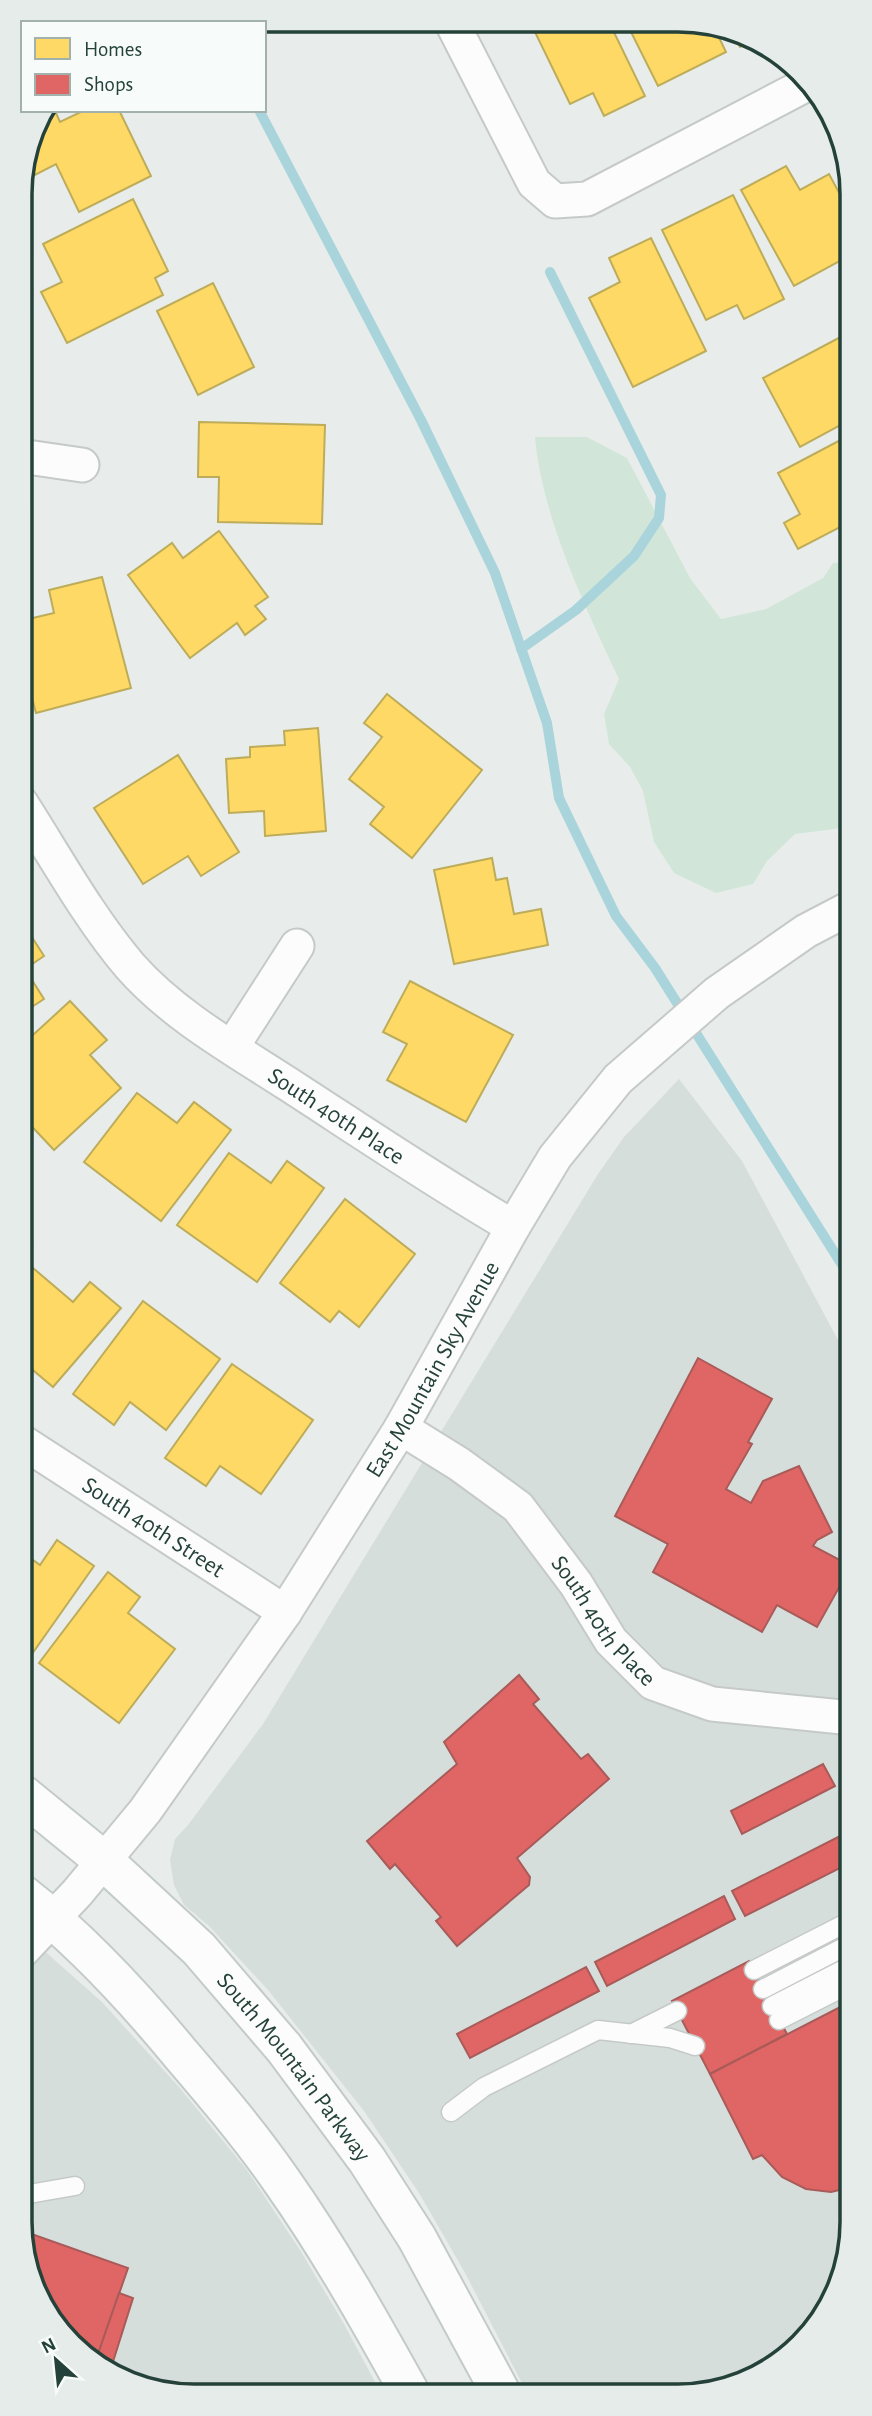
<svg xmlns="http://www.w3.org/2000/svg" width="872" height="2416" font-family="'Alegreya Sans',sans-serif">
  <style>
    .built { fill: #d6dedb }
    .green { fill: #d1e6d8 }
    .homes { fill: #ffd966; stroke: #bdac59; stroke-width: 2 }
    .shops { fill: #e06666; stroke: #a85b59; stroke-width: 2 }
    .lines { fill: none; stroke-linecap: round; stroke-linejoin: round }
    .stream { stroke: #a9d4db; stroke-width: 10 }
    .lane-casing { stroke: #c5cac8; stroke-width: 21 }
    .street-casing { stroke: #c5cac8; stroke-width: 37 }
    .secondary-casing { stroke: #c3cbc8; stroke-width: 42 }
    .lane { stroke: #fcfcfc; stroke-width: 18 }
    .street { stroke: #fcfcfc; stroke-width: 33 }
    .secondary { stroke: #fcfcfc; stroke-width: 38 }
    .labels { text-anchor: middle; stroke-width: 7; stroke-linejoin: round; paint-order: stroke }
    .street-label { font-size: 24px; fill: #24423a; stroke: #f7fbf9 }
    .rim { fill: none; stroke: #24423a; stroke-width: 3.5 }
  </style>
  <rect width="100%" height="100%" fill="#e8edeb"/>
  <g class="built">
    <path d="M679 1079 742 1161 851 1364 852 2234 840 2289 810 2337 766 2373 713 2393H527L464 2271 419 2193 364 2111 268 1990 209 1926 184 1905 174 1885 170 1860 175 1839 188 1825 263 1724 598 1174 624 1137Z"/>
    <path d="M22 1931 102 2002 179 2087 247 2170 300 2250 344 2324 381 2393H160L71 2346 23 2257Z"/>
  </g>
  <path class="green" d="M535 437H587L627 458 690 578 721 619 766 609 823 578 833 563 850 562V827L795 834 767 861 753 884 716 893 674 873 654 842 643 791 630 767 609 744 604 714 619 679C585 607 542 517 535 437Z"/>
  <g class="homes">
    <path d="M547 22H609L645 96 604 116 593 93 570 104 533 28Z"/>
    <path d="M626 22 712 23 726 52 658 86Z"/>
    <path d="M732 33 749 42 740 47Z"/>
    <path d="M85 110H119L151 176 79 212 56 164 35 175 26 157 35 124 56 113 60 122Z"/>
    <path d="M786 166 800 190 829 174 849 211V256L794 286 741 190Z"/>
    <path d="M733 195 784 299 744 319 737 305 706 320 662 230Z"/>
    <path d="M133 199 168 271 155 278 163 295 67 343 41 292 62 282 43 244Z"/>
    <path d="M651 238 706 351 633 387 589 298 620 282 609 258Z"/>
    <path d="M213 283 254 367 198 395 157 311Z"/>
    <path d="M850 332V420L800 447 763 378Z"/>
    <path d="M199 422 325 425 322 524 218 522 219 477H198Z"/>
    <path d="M850 435V522L798 549 784 523 800 514 778 473Z"/>
    <path d="M219 531 268 597 255 606 266 619 245 635 237 623 190 658 128 575 172 543 183 558Z"/>
    <path d="M102 577 131 688 36 713 20 653V621L54 613 49 590Z"/>
    <path d="M387 694 482 770 412 858 370 824 384 807 349 779 382 737 364 723Z"/>
    <path d="M318 728 326 831 265 836 264 811 229 813 226 759 250 757V747L285 745 284 731Z"/>
    <path d="M178 755 239 852 201 876 188 856 143 884 94 808Z"/>
    <path d="M492 858 496 880 507 878 514 914 541 909 548 945 454 964 434 870Z"/>
    <path d="M21 920 44 956 25 969 44 999 21 1014Z"/>
    <path d="M410 981 513 1035 466 1122 387 1080 407 1044 383 1032Z"/>
    <path d="M70 1001 107 1040 90 1055 121 1088 54 1150 21 1115V1046Z"/>
    <path d="M137 1093 177 1123 194 1102 231 1130 161 1221 84 1162Z"/>
    <path d="M229 1153 271 1183 287 1161 324 1188 257 1282 177 1225Z"/>
    <path d="M345 1199 415 1254 359 1327 339 1311 330 1322 280 1283Z"/>
    <path d="M21 1235 32 1245 21 1256Z"/>
    <path d="M33 1268 73 1302 90 1282 121 1308 53 1387 21 1360V1345L24 1342 21 1339V1282Z"/>
    <path d="M143 1301 220 1359 166 1430 130 1402 114 1425 73 1394Z"/>
    <path d="M232 1364 313 1420 261 1494 220 1466 206 1486 165 1458Z"/>
    <path d="M57 1540 94 1566 27 1661 22 1657V1552L40 1565Z"/>
    <path d="M108 1572 140 1597 128 1613 175 1649 119 1723 39 1663Z"/>
  </g>
  <g class="shops">
    <path d="M698 1358 772 1399 748 1442 752 1444 726 1489 751 1503 763 1481 799 1466 832 1532 817 1540 813 1546 851 1566 817 1627 777 1605 762 1632 653 1572 668 1544 615 1516Z"/>
    <path d="M519 1675 539 1699 533 1704 581 1759 588 1754 609 1779 517 1858 530 1877 529 1885 457 1946 436 1921 441 1917 395 1864 390 1869 367 1841 457 1764 444 1742Z"/>
    <path d="M823 1764 835 1786 742 1834 731 1811Z"/>
    <path d="M852 1830V1862L745 1916 732 1891Z"/>
    <path d="M724 1896 735 1919 607 1986 595 1962Z"/>
    <path d="M749 1961 787 2034 710 2074 672 2001Z"/>
    <path d="M586 1967 599 1991 470 2058 457 2034Z"/>
    <path d="M852 2001V2187L831 2192 806 2189 782 2177 762 2155 753 2159 710 2074Z"/>
    <path d="M23 2231 128 2268 96 2360 71 2346 23 2257Z"/>
    <path d="M119 2293 133 2298 111 2368 96 2360Z"/>
  </g>
  <g class="lines">
    <g class="stream">
      <path d="M198 19 200 23"/>
      <path d="M259 110 421 420 495 573 547 723 559 798 616 916 655 968 851 1279"/>
      <path d="M521 649 576 610 634 556 659 518 661 495 550 272"/>
    </g>
    <g class="lane-casing">
      <g id="lane">
        <path d="M754 1970 852 1920"/>
        <path d="M763 1989 852 1943"/>
        <path d="M772 2006 852 1965"/>
        <path d="M779 2020 852 1983"/>
        <path d="M631 2034 677 2011"/>
        <path d="M451 2112 484 2087 598 2030 670 2038 695 2046"/>
        <path d="M23 2195 75 2186"/>
      </g>
    </g>
    <g class="street-casing">
      <g id="street">
        <path d="M451 21 534 183 555 201 587 199 809 83"/>
        <path d="M20 456 82 465"/>
        <path id="s1" d="M21 803C55 856 89 918 130 966 173 1015 234 1049 288 1084 362 1132 436 1182 513 1227"/>
        <path d="M232 1047 297 946"/>
        <path id="s2" d="M401 1428 459 1464 518 1507 576 1584 611 1641 653 1683 712 1704 852 1718"/>
        <path id="s3" d="M21 1441 285 1612"/>
        <path id="s4" d="M22 1951 77 1893 145 1811 285 1612 401 1428 513 1227 555 1157 618 1079 717 993 806 931 850 908"/>
      </g>
    </g>
    <g class="secondary-casing">
      <g id="secondary">
        <path id="s5" d="M22 1794 104 1861 199 1949 284 2048 367 2160 417 2238 501 2393"/>
        <path d="M22 1894C80 1939 132 1995 179 2052 214 2093 250 2135 281 2180 329 2248 370 2321 410 2393"/>
      </g>
    </g>
    <use href="#lane" class="lane"/>
    <use href="#street" class="street"/>
    <use href="#secondary" class="secondary"/>
  </g>
  <g class="labels">
    <g class="street-label">
      <text dy="8" stroke="none"><textPath href="#s1" startOffset="452">South 40th Place</textPath></text>
      <text dy="8" stroke="none"><textPath href="#s4" startOffset="714">East Mountain Sky Avenue</textPath></text>
      <text dy="8" stroke="none"><textPath href="#s3" startOffset="158">South 40th Street</textPath></text>
      <text dy="8" stroke="none"><textPath href="#s2" startOffset="284">South 40th Place</textPath></text>
      <text dy="8" stroke="none"><textPath href="#s5" startOffset="387">South Mountain Parkway</textPath></text>
    </g>
  </g>
  <path d="M0 0H872V2416H0ZM194 32H678A162 162 0 0 1 840 194V2222A162 162 0 0 1 678 2384H194A162 162 0 0 1 32 2222V194A162 162 0 0 1 194 32Z" fill="#e6ecea" fill-rule="evenodd"/>
  <path class="rim" d="M194 32H678A162 162 0 0 1 840 194V2222A162 162 0 0 1 678 2384H194A162 162 0 0 1 32 2222V194A162 162 0 0 1 194 32Z"/>
  <rect x="21" y="21" width="245" height="91" fill="#f7fbf9" stroke="#a3b1ad" stroke-width="2"/>
  <rect x="35" y="38" width="35" height="21" fill="#ffd966" stroke="#a3b1ad" stroke-width="2"/>
  <text x="84" y="56" font-size="21" fill="#24423a">Homes</text>
  <rect x="35" y="74" width="35" height="21" fill="#e06666" stroke="#a3b1ad" stroke-width="2"/>
  <text x="84" y="91" font-size="21" fill="#24423a">Shops</text>
  <g transform="translate(56 2360) rotate(333)" stroke="#f7fbf9" stroke-width="5" paint-order="stroke">
  <path d="M0-5L12 26L0 18L-12 26Z" fill="#24423a"/>
  <text y="-10" font-size="19" font-weight="bold" text-anchor="middle" fill="#24423a">N</text>
  </g>
</svg>
